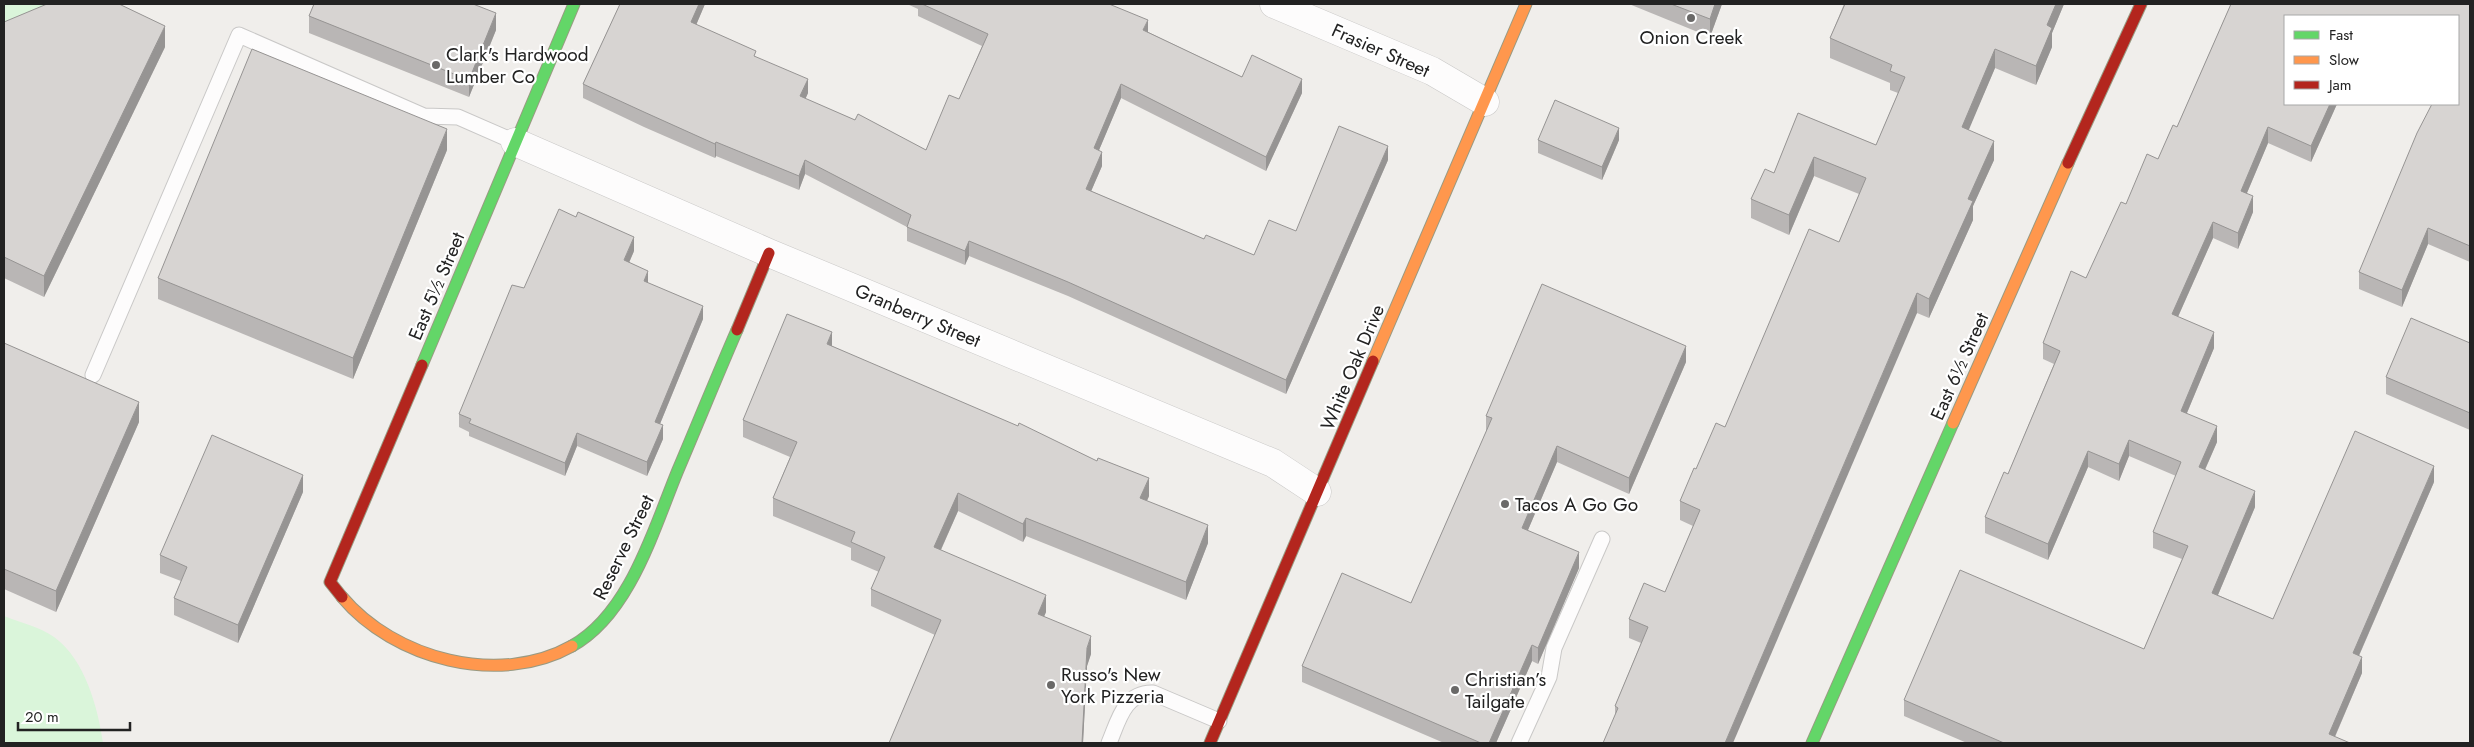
<svg xmlns="http://www.w3.org/2000/svg" width="2474" height="747" font-family="Jost,sans-serif">
  <style>
    .park { fill: #daf5da }
    .lines { fill: none; stroke-linecap: round; stroke-linejoin: round }
    .lane-casing { stroke: #c9c8c7; stroke-width: 17 }
    .street-casing { stroke: #c9c8c7; stroke-width: 29 }
    .fast-casing { stroke: #999a82; stroke-width: 13 }
    .slow-casing { stroke: #999a82; stroke-width: 13 }
    .jam-casing { stroke: #999a82; stroke-width: 13 }
    .lane { stroke: #fdfcfc; stroke-width: 15 }
    .street { stroke: #fdfcfc; stroke-width: 28 }
    .fast { stroke: #63d668; stroke-width: 11 }
    .slow { stroke: #ff974d; stroke-width: 11 }
    .jam { stroke: #b3261e; stroke-width: 11 }
    .wall { fill: #b9b6b5 }
    .shaded-wall { fill: #969493 }
    .building { fill: #d7d4d2; stroke: #969493 }
    .poi-dot { fill: #6a6968; stroke: #fff; stroke-width: 2 }
    .labels { text-anchor: middle; stroke-width: 4.5; stroke-linejoin: round; paint-order: stroke }
    .poi-label { font-size: 19px; fill: #222; stroke: #fff; text-anchor: start }
    .street-label { font-size: 19px; fill: #222; stroke: #fff }
  </style>
  <rect width="100%" height="100%" fill="#f0eeeb"/>
  <g class="park">
    <path d="M4 4H95L4 43Z"/>
    <path d="M4 616C19 622 40 627 54 637 85 659 98 708 103 743H4Z"/>
  </g>
  <g class="lines">
    <g class="lane-casing">
      <g id="lane">
        <path d="M93 375 239 35 424 116 458 117 515 142"/>
        <path d="M1109 743C1118 722 1124 692 1153 693L1219 721"/>
        <path d="M1519 743 1549 677 1554 648 1602 539"/>
      </g>
    </g>
    <g class="street-casing">
      <g id="street">
        <path d="M1274 4 1432 71 1485 102"/>
        <path d="M515 142 769 253 1273 463 1317 492"/>
      </g>
    </g>
    <g class="fast-casing">
      <g id="fast">
        <path d="M422 365 574 4"/>
        <path d="M572 646C630 614 654 528 678 470 698 423 717 376 737 330"/>
        <path d="M1812 743 1953 423"/>
      </g>
    </g>
    <g class="slow-casing">
      <g id="slow">
        <path d="M1373 361 1526 4"/>
        <path d="M1953 423 2068 163"/>
        <path d="M342 597C394 659 499 687 572 646"/>
      </g>
    </g>
    <g class="jam-casing">
      <g id="jam">
        <path d="M2068 163 2141 4"/>
        <path d="M737 330 769 253"/>
        <path d="M342 597 330 582 422 365"/>
        <path d="M1210 743 1373 361"/>
      </g>
    </g>
    <use href="#lane" class="lane"/>
    <use href="#street" class="street"/>
    <use href="#fast" class="fast"/>
    <use href="#slow" class="slow"/>
    <use href="#jam" class="jam"/>
  </g>
  <g class="wall">
    <path d="M620 4H705L696 25 756 57 808 93 805 99 926 150 959 99 982 46 918 16V9L907 4H1109L1148 32 1242 77 1302 93 1266 171 1121 98 1099 150 1102 166 1091 191 1204 239 1254 255 1296 231 1388 160 1286 394 1068 296 969 256 965 265 907 241V227L805 174 799 190 716 156 715 158 644 127 583 98V84Z"/>
    <path d="M1629 4H1722L1710 37Z"/>
    <path d="M1844 4H2064L2052 33V47L2036 85 1995 68 1968 130 1994 160 1973 206V220L1929 318 1917 313 1615 716V706L1641 643 1629 638V619L1665 592 1693 526 1680 520V501L1696 469 1725 427 1839 242 1859 194 1814 176 1789 235 1751 218V199L1774 173 1798 113 1876 145 1898 93 1890 90V83L1830 58V38Z"/>
    <path d="M2231 4H2470V262L2428 244 2402 307 2359 289V272L2458 104V16H2285L2337 104 2311 162 2268 143 2247 193 2253 212 2238 249 2213 238 2178 317 2214 348 2187 413 2217 442 2205 470 2255 507 2218 595 2273 619 2434 482 2359 656 2362 673 2335 737 2350 743H1967L1904 716V700L2144 649 2182 559 2153 548V532L2176 476 2129 456 2119 481 2088 467 2048 560 1985 533V517L2008 474 2054 364 2043 359V343L2086 278 2126 204 2158 159 2177 127Z"/>
    <path d="M309 16 496 30 469 97 309 33Z"/>
    <path d="M4 22 165 47 44 297 4 278Z"/>
    <path d="M1538 140H1619L1602 180 1538 153Z"/>
    <path d="M447 150 353 379 158 299V278Z"/>
    <path d="M634 251 629 263 648 283 703 319 660 424 663 439 647 476 577 446 565 476 469 436V432L459 427V414Z"/>
    <path d="M4 343 139 422 56 612 4 589Z"/>
    <path d="M2470 343V430L2386 394V377Z"/>
    <path d="M832 346 1149 496 1147 501 1208 543 1186 600 1026 536 1023 542 958 511 941 550 1046 612 1044 616 1091 654 1087 666 1083 743H889L935 635 871 606V589L879 572 851 560V548L773 516V498L790 457 743 437V420Z"/>
    <path d="M1686 362 1629 494 1557 462 1528 530 1579 568 1538 664 1532 661 1496 743H1444L1302 682V666L1411 603 1486 432V416Z"/>
    <path d="M303 492 238 643 174 615V598L181 581 160 573V555Z"/>
  </g>
  <g class="shaded-wall">
    <path d="M699 4H705L691 37V22Z"/>
    <path d="M1715 4H1722L1710 37V19Z"/>
    <path d="M2056 4H2064L2052 33V47L2036 85V66L2047 25Z"/>
    <path d="M496 13V30L469 97V80Z"/>
    <path d="M1148 20V34L1143 30Z"/>
    <path d="M165 26V47L44 297V276Z"/>
    <path d="M1995 49V68L1962 146V127Z"/>
    <path d="M808 79V93L800 111V96Z"/>
    <path d="M1302 79V93L1266 171V157Z"/>
    <path d="M1121 84V98L1094 162V148Z"/>
    <path d="M2330 104H2337L2311 162V146Z"/>
    <path d="M2268 127V143L2241 207V191Z"/>
    <path d="M1619 128V140L1602 180V167Z"/>
    <path d="M447 129V150L353 379V358Z"/>
    <path d="M1994 141V160L1973 206V220L1929 318V299L1968 199Z"/>
    <path d="M716 142V156L715 158V144Z"/>
    <path d="M1388 146V160L1286 394V380Z"/>
    <path d="M1102 152V166L1086 203V189Z"/>
    <path d="M1814 157V176L1789 235V215Z"/>
    <path d="M805 160V174L799 190V176Z"/>
    <path d="M2253 196V212L2238 249V233Z"/>
    <path d="M2213 222V238L2172 330V314Z"/>
    <path d="M2428 228V244L2402 307V290Z"/>
    <path d="M634 237V251L624 274V260Z"/>
    <path d="M969 241V256L965 265V251Z"/>
    <path d="M648 271V285L644 281Z"/>
    <path d="M1917 293V313L1733 743H1725Z"/>
    <path d="M703 306V319L655 436V422Z"/>
    <path d="M832 332V350L827 344Z"/>
    <path d="M2214 332V348L2181 427V411Z"/>
    <path d="M1686 346V362L1629 494V478Z"/>
    <path d="M139 402V422L56 612V591Z"/>
    <path d="M663 425V439L647 476V462Z"/>
    <path d="M2217 426V442L2199 483V467Z"/>
    <path d="M577 433V446L565 476V463Z"/>
    <path d="M2129 440V456L2119 481V464Z"/>
    <path d="M1557 446V462L1522 544V528Z"/>
    <path d="M2088 451V467L2048 560V544Z"/>
    <path d="M2434 466V482L2353 669V653Z"/>
    <path d="M303 475V492L238 643V625Z"/>
    <path d="M1149 478V496L1140 516V498Z"/>
    <path d="M2255 491V507L2212 609V593Z"/>
    <path d="M958 493V511L934 565V547Z"/>
    <path d="M1026 518V536L1023 542V524Z"/>
    <path d="M1208 525V543L1186 600V582Z"/>
    <path d="M1579 552V568L1538 664V648Z"/>
    <path d="M1046 595V612L1038 631V614Z"/>
    <path d="M1091 636V654L1087 666 1083 743H1082L1087 648Z"/>
    <path d="M1532 645V661L1496 743H1489Z"/>
    <path d="M2362 657V673L2332 743 2329 734Z"/>
  </g>
  <g class="building">
    <path d="M47 4H119L165 26 44 276 4 257V22Z"/>
    <path d="M314 4H473L496 13 469 80 309 16Z"/>
    <path d="M620 4H699L691 22 756 51 754 56 808 79 800 96 855 120 858 114 926 150 949 95 959 99 988 34 922 4H1109L1148 20 1143 30 1242 77 1252 55 1302 79 1266 157 1121 84 1094 148 1102 152 1086 189 1204 239 1206 235 1254 255 1269 220 1296 231 1339 126 1388 146 1286 380 1068 282 969 241 965 251 907 227 911 215 805 160 799 176 716 142 715 144 644 112 583 84Z"/>
    <path d="M1671 4H1715L1710 19Z"/>
    <path d="M1845 4H2056L2047 25 2052 28 2036 66 1995 49 1962 127 1994 141 1968 199 1973 201 1929 299 1917 293 1725 743H1603L1618 708 1615 706 1648 627 1629 619 1644 583 1665 592 1700 510 1680 501 1694 468 1696 469 1716 423 1725 427 1809 229 1839 242 1866 178 1814 157 1789 215 1751 199 1765 169 1774 173 1798 113 1876 145 1905 77 1890 71 1892 65 1830 38Z"/>
    <path d="M2231 4H2470V246L2428 228 2402 290 2359 272 2417 133 2432 104H2458V16H2285V104H2330L2311 146 2268 127 2241 191 2253 196 2238 233 2213 222 2172 314 2214 332 2181 411 2217 426 2199 467 2255 491 2212 593 2273 619 2355 431 2434 466 2353 653 2362 657 2329 734 2350 743H2004L1904 700 1960 570 2144 649 2188 546 2153 532 2181 462 2129 440 2119 464 2088 451 2048 544 1985 517 2004 472 2008 474 2060 351 2043 343 2071 271 2086 278 2121 202 2126 204 2147 154 2158 159 2173 125 2177 127Z"/>
    <path d="M252 49 447 129 353 358 158 278Z"/>
    <path d="M1555 100 1619 128 1602 167 1538 140Z"/>
    <path d="M559 209 576 217 578 212 634 237 624 260 648 271 644 281 703 306 655 422 663 425 647 462 577 433 565 463 469 423 471 419 459 414 512 285 524 288Z"/>
    <path d="M1542 284 1686 346 1629 478 1557 446 1522 528 1579 552 1538 648 1532 645 1489 743H1481L1302 666 1342 573 1411 603 1492 418 1486 416Z"/>
    <path d="M787 314 832 332 827 344 1018 426 1019 423 1097 461 1098 458 1149 478 1140 498 1208 525 1186 582 1026 518 1023 524 958 493 934 547 1046 595 1038 614 1091 636 1087 648 1082 743H889L941 620 871 589 885 557 851 542 855 532 773 498 797 442 743 420Z"/>
    <path d="M2411 318 2470 343V413L2386 377Z"/>
    <path d="M4 343 139 402 56 591 4 569Z"/>
    <path d="M212 435 303 475 238 625 174 598 187 567 160 555Z"/>
  </g>
  <g class="poi-dot">
    <circle cx="1691" cy="18" r="5"/>
    <circle cx="436" cy="65" r="5"/>
    <circle cx="1505" cy="504" r="5"/>
    <circle cx="1051" cy="685" r="5"/>
    <circle cx="1455" cy="690" r="5"/>
  </g>
  <g class="labels">
    <g class="poi-label">
      <text x="1691" y="44" text-anchor="middle">Onion Creek</text>
      <text x="446" y="61">Clark's Hardwood<tspan x="446" dy="22">Lumber Co</tspan></text>
      <text x="1515" y="511">Tacos A Go Go</text>
      <text x="1061" y="681">Russo's New<tspan x="1061" dy="22">York Pizzeria</tspan></text>
      <text x="1465" y="686">Christian’s<tspan x="1465" dy="22">Tailgate</tspan></text>
    </g>
    <g class="street-label">
      <text transform="translate(1381 50) rotate(24)" y="7">Frasier Street</text>
      <text transform="translate(436 286) rotate(-67)" y="7">East 5½ Street</text>
      <text transform="translate(918 315) rotate(23)" y="7">Granberry Street</text>
      <text transform="translate(1959 366) rotate(-66)" y="7">East 6½ Street</text>
      <text transform="translate(1352 367) rotate(-67)" y="7">White Oak Drive</text>
      <text transform="translate(623 547) rotate(-64)" y="7">Reserve Street</text>
    </g>
  </g>
  <rect width="2474" height="747" fill="none" stroke="#222222" stroke-width="10"/>
  <rect x="2284" y="15" width="175" height="90" fill="#ffffff" stroke="#a7a7a7"/>
  <rect x="2294" y="31" width="25" height="8" fill="#63d668" stroke="#a7a7a7"/>
  <text x="2329" y="40" font-size="15" fill="#222222">Fast</text>
  <rect x="2294" y="56" width="25" height="8" fill="#ff974d" stroke="#a7a7a7"/>
  <text x="2329" y="65" font-size="15" fill="#222222">Slow</text>
  <rect x="2294" y="81" width="25" height="8" fill="#b3261e" stroke="#a7a7a7"/>
  <text x="2329" y="90" font-size="15" fill="#222222">Jam</text>
  <path d="M18 722v8h112v-8" fill="none" stroke="#222222" stroke-width="2.5"/>
  <text x="25" y="722" font-size="15" fill="#222222" stroke="#ffffff" stroke-width="4" paint-order="stroke">20 m</text>
</svg>
